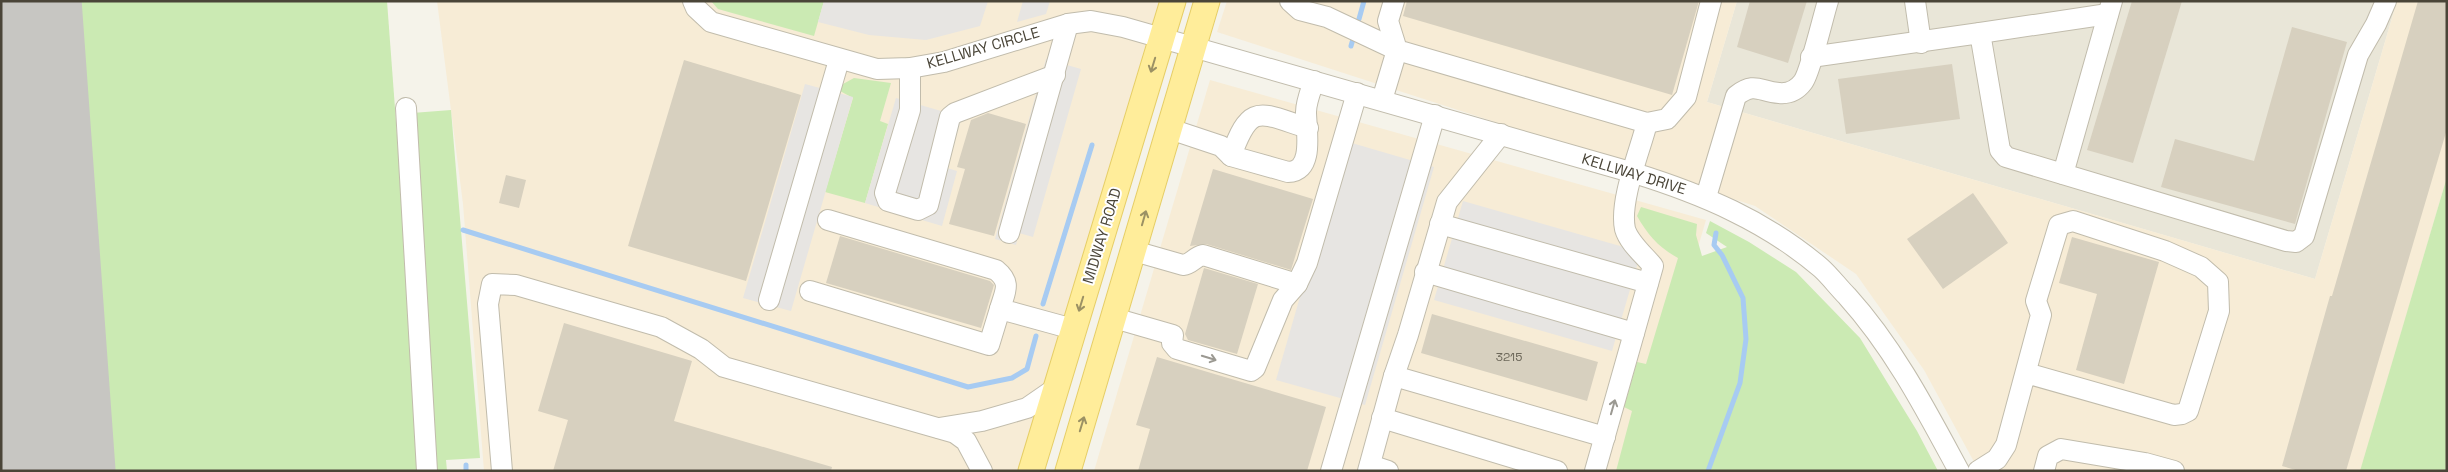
<svg xmlns="http://www.w3.org/2000/svg" width="2448" height="472" font-family="'Space Grotesk',sans-serif">
  <style>
    .residential { fill: #e9e6d8 }
    .commercial { fill: #f7ecd6 }
    .green { fill: #cbeab3 }
    .parking { fill: #e7e5e2 }
    .lines { fill: none; stroke-linecap: round; stroke-linejoin: round }
    .stream { stroke: #a7cbf2; stroke-width: 5 }
    .runway { stroke: #c7c6c2; stroke-width: 115 }
    .building { fill: #d7d0bf }
    .minor-casing { stroke: #c1bcac; stroke-width: 22 }
    .major-casing { stroke: #e6ce67; stroke-width: 27 }
    .minor { stroke: #fff; stroke-width: 20 }
    .major { stroke: #ffed9a; stroke-width: 25 }
    .oneway { stroke: #9b9164 }
    .oneway2 { stroke: #9b9992 }
    .labels { text-anchor: middle; stroke-width: 4; stroke-linejoin: round; paint-order: stroke }
    .number-label { font-size: 12px; fill: #6d685a }
    .street-label { font-size: 15px; fill: #4a4538; stroke: #fff }
  </style>
  <rect width="100%" height="100%" fill="#f5f3ea"/>
  <path class="residential" d="M1737 1H2397L2315 279 1707 102Z"/>
  <g class="commercial">
    <path d="M437 1H1159L1018 471H484L463 204Z"/>
    <path d="M1227 1H1737L1707 102 2315 279 2397 1H2447V177L2361 471H1979L1924 370 1856 274 1755 206 1217 32Z"/>
    <path d="M1210 80 1706 220 1632 471H1094Z"/>
  </g>
  <g class="green">
    <path d="M60 1H387L422 471H96Z"/>
    <path d="M711 1H824L814 36 718 9Z"/>
    <path d="M854 78 891 83 880 121 888 124 865 203 825 192 853 98 840 91 843 84Z"/>
    <path d="M451 110 480 458 446 460 447 471H435L412 113Z"/>
    <path d="M2447 177V471H2360Z"/>
    <path d="M1641 207 1697 224 1696 235 1702 256 1727 247 1706 233 1710 221 1749 242 1796 272 1860 338 1917 431 1938 471H1616L1632 411 1624 407 1637 362 1646 364 1678 258C1658 247 1648 235 1637 216Z"/>
    <path d="M1 218 20 471H1Z"/>
  </g>
  <g class="parking">
    <path d="M824 1H988L980 26 926 40 869 35 818 22Z"/>
    <path d="M1023 1H1050L1046 14 1017 22Z"/>
    <path d="M1046 59 1081 69 1033 237 1019 233 1016 245 995 239Z"/>
    <path d="M805 84 853 97 791 311 743 298Z"/>
    <path d="M896 98 962 117 947 168 957 171 942 226 865 203Z"/>
    <path d="M1345 141 1434 167 1365 405 1276 380Z"/>
    <path d="M1463 201 1641 252 1612 351 1434 300Z"/>
  </g>
  <g class="lines">
    <g class="stream">
      <path d="M1359 19 1364 1"/>
      <path d="M1351 46 1353 39"/>
      <path d="M463 230 968 387 1012 378 1027 369 1036 336"/>
      <path d="M1043 304 1092 145"/>
      <path d="M466 465V471"/>
      <path d="M1708 471 1740 383 1746 339 1743 298 1722 255 1714 245 1716 233"/>
    </g>
    <path class="runway" d="M24 1 58 471"/>
  </g>
  <g class="building">
    <path d="M1407 1H1699L1672 95 1403 16Z"/>
    <path d="M1750 1H1807L1788 63 1737 47Z"/>
    <path d="M2132 1H2182L2133 163 2087 150Z"/>
    <path d="M2418 1H2447V129L2346 471H2299L2282 466 2330 296H2332Z"/>
    <path d="M2292 27 2347 42 2295 224 2161 187 2175 139 2254 161Z"/>
    <path d="M684 60 801 95 746 281 628 246Z"/>
    <path d="M1952 64 1960 119 1846 134 1838 79Z"/>
    <path d="M988 113 1026 124 994 236 949 224 965 169 957 167 971 120Z"/>
    <path d="M1213 169 1313 199 1291 270 1206 244 1190 246Z"/>
    <path d="M506 175 526 180 519 208 499 203Z"/>
    <path d="M1973 193 2008 243 1943 289 1907 239Z"/>
    <path d="M840 236 990 281 994 285 981 328 826 283Z"/>
    <path d="M2072 237 2159 262 2124 384 2076 370 2097 294 2059 283Z"/>
    <path d="M1204 268 1258 284 1237 354 1188 340 1185 334Z"/>
    <path d="M1432 314 1598 362 1587 401 1421 353Z"/>
    <path d="M564 323 692 361 674 421 832 467 831 471H553L568 420 538 411Z"/>
    <path d="M1157 357 1326 407 1307 471H1138L1150 429 1136 425Z"/>
  </g>
  <g class="lines">
    <g class="minor-casing">
      <g id="minor">
        <path d="M693 1 696 8 711 22 877 69 910 68 944 62 1068 24 1091 21 1123 27 1634 173C1702 194 1766 221 1821 268 1830 276 1838 287 1847 296 1894 348 1926 410 1959 471"/>
        <path d="M1290 1 1300 10 1327 17 1397 50 1382 100"/>
        <path d="M1394 1 1388 21 1397 50 1647 123 1667 119 1686 97 1711 1"/>
        <path d="M1915 1 1921 43"/>
        <path d="M1980 33 2108 14"/>
        <path d="M1811 57 1980 33 2000 150 2006 157 2286 241 2296 242 2304 236 2358 55 2376 24 2386 1"/>
        <path d="M910 68V110L885 193 888 201 918 210 928 205 950 117 955 113 1055 75"/>
        <path d="M406 108 427 471"/>
        <path d="M1170 129 1221 146 1231 156 1288 172C1315 172 1306 129 1306 112 1306 102 1311 90 1314 81"/>
        <path d="M1231 156C1251 101 1259 113 1308 128"/>
        <path d="M2063 174 2112 1"/>
        <path d="M1706 197 1736 96C1755 81 1760 92 1779 93 1789 94 1797 90 1803 82 1810 73 1823 17 1828 1"/>
        <path d="M828 220 996 270C1012 283 1005 291 1000 309L1073 329"/>
        <path d="M1440 224 1648 283"/>
        <path d="M1009 233 1068 24"/>
        <path d="M1134 251 1183 265C1192 264 1194 257 1203 255L1297 284"/>
        <path d="M1425 272 1634 333"/>
        <path d="M810 291 989 345 1000 309"/>
        <path d="M769 300 839 60"/>
        <path d="M1114 318 1173 335 1172 343 1177 349 1251 371 1255 368 1283 300 1297 284 1307 263 1357 93"/>
        <path d="M1394 376 1605 437"/>
        <path d="M1382 418 1557 471"/>
        <path d="M939 428 982 421 1027 408 1056 388"/>
        <path d="M1370 465 1388 471"/>
        <path d="M502 471 488 304 492 284 516 285 661 327 701 349 724 367 955 433 966 441 982 471"/>
        <path d="M1331 471 1435 115"/>
        <path d="M1368 471 1394 376 1408 335 1447 202 1501 134"/>
        <path d="M1595 471 1653 266C1644 255 1629 243 1625 229 1619 201 1640 151 1647 123"/>
        <path d="M1978 471 1997 459 2006 445 2041 315 2036 301 2059 225 2073 221 2165 251 2201 267 2218 282 2219 311 2188 411 2182 414 2174 415 2026 373"/>
        <path d="M2044 471 2048 456 2061 449 2145 463 2174 471"/>
      </g>
    </g>
    <g class="major-casing">
      <g id="major">
        <path d="M1031 471 1173 1"/>
        <path d="M1068 471 1207 1"/>
      </g>
    </g>
    <use href="#minor" class="minor"/>
    <use href="#major" class="major"/>
  </g>
  <defs><path id="oneway-shaft" d="M-6 0H5M1.5-3L5.5 0L1.5 3" fill="none" stroke-width="1.6" stroke-linecap="round" stroke-linejoin="round" transform="scale(1.25)"/></defs>
  <g class="oneway">
    <use href="#oneway-shaft" transform="translate(1153 65) rotate(107)"/>
    <use href="#oneway-shaft" transform="translate(1144 218) rotate(-74)"/>
    <use href="#oneway-shaft" transform="translate(1081 304) rotate(107)"/>
    <use href="#oneway-shaft" transform="translate(1082 424) rotate(-73)"/>
  </g>
  <g class="oneway2">
    <use href="#oneway-shaft" transform="translate(1209 358) rotate(17)"/>
    <use href="#oneway-shaft" transform="translate(1613 407) rotate(-74)"/>
  </g>
  <g class="labels">
    <g class="number-label">
      <text x="1509" y="361">3215</text>
    </g>
    <g class="street-label">
      <text transform="translate(983 48) rotate(-16)" y="5">KELLWAY CIRCLE</text>
      <text transform="translate(1634 174) rotate(17)" y="5">KELLWAY DRIVE</text>
      <text transform="translate(1102 236) rotate(-73)" y="5">MIDWAY ROAD</text>
    </g>
  </g>
  <rect width="2448" height="472" fill="none" stroke="#4a4538" stroke-width="5"/>
</svg>
